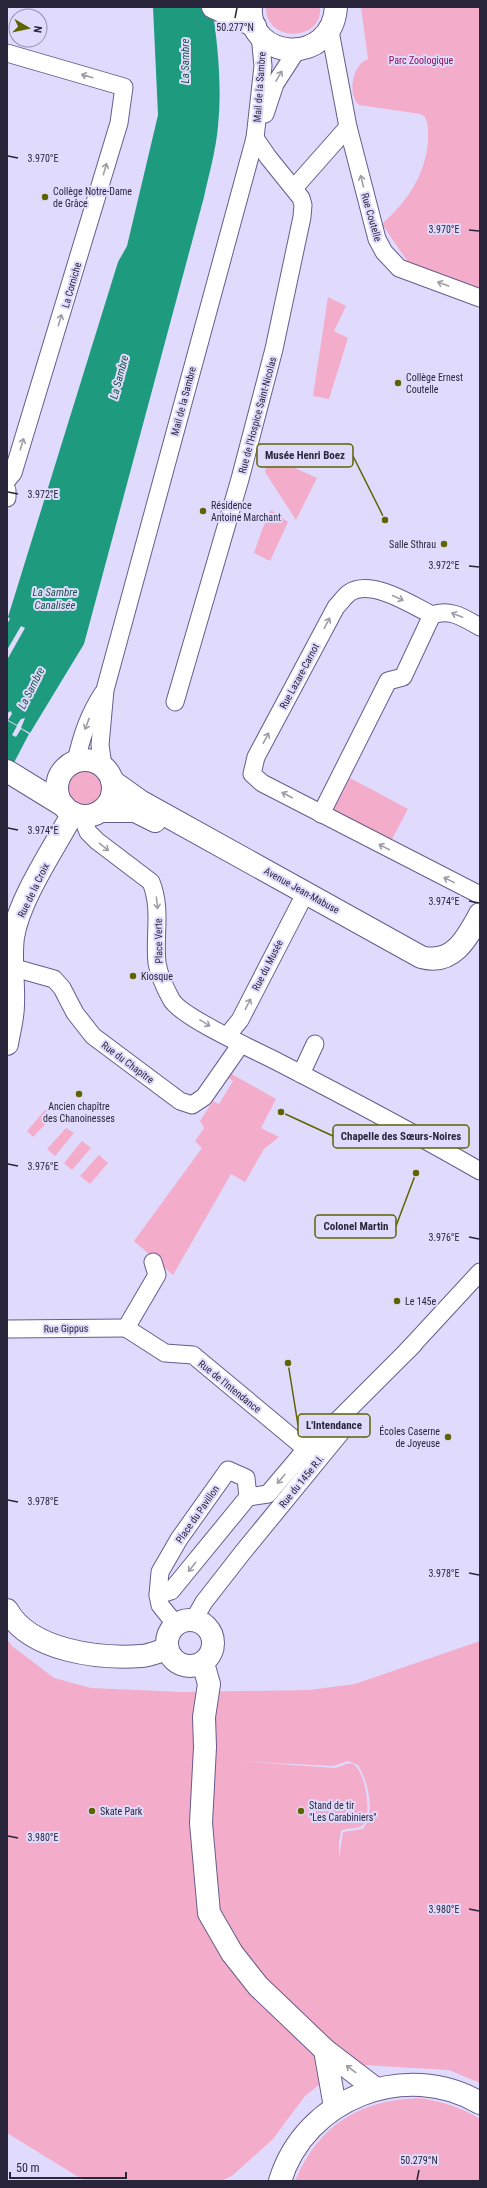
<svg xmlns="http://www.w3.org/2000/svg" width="487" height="2188" font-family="'Roboto Condensed',sans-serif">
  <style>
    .green { fill: #f3acc9; fill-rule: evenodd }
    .water { fill: #1e9b7f }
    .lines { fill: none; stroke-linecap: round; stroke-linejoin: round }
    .minor-casing { stroke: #675c8d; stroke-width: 19 }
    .major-casing { stroke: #675c8d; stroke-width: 24 }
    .minor { stroke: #fff; stroke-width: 17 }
    .major { stroke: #fff; stroke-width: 22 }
    .oneway { stroke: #9f9da6 }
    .ticks { fill: none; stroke: #29253a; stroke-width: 1.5 }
    .poi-dot { fill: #5e6300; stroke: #e0dbfd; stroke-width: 1.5 }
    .labels { text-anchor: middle; stroke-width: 4; stroke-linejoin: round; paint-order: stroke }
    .park-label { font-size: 10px; fill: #8e0e57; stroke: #e0dbfd }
    .street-label { font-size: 10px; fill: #29253a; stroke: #e0dbfd }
    .poi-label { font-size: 10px; fill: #29253a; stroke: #e0dbfd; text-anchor: start }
    .water-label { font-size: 11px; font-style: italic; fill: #1a5748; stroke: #e0dbfd }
    .ticks-label { font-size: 10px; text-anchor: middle; fill: #29253a; stroke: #e0dbfd; stroke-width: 4; stroke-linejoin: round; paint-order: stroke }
    .leader { fill: none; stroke: #5e6300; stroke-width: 1.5 }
    .callout-dot { fill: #5e6300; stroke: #e0dbfd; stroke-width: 1.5 }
    .callout { fill: #e0dbfd; stroke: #5e6300; stroke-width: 1.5 }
    .callout-label { font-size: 11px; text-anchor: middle; font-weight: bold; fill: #29253a }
  </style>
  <rect width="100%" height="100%" fill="#e0dbfd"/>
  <g class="green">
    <path d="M266 7H320C323 42 265 43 266 7Z"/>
    <path d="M361 7H480V293L444 275 408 262 382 224C407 202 425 175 428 142 428 133 429 125 425 117L421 114 359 105C347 94 352 65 368 59Z"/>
    <path d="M328 297 346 306 334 331 348 338 329 399 313 396Z"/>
    <path d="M268 456 317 478 296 520 265 472Z"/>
    <path d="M271 510 288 522 270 561 254 553 262 530Z"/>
    <circle cx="85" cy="787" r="19"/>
    <path d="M350 778 408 809 391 841 333 810Z"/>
    <path d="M230 1073 276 1099 261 1128 279 1137 264 1149 245 1182 231 1174 173 1275 134 1241 202 1148 195 1141 204 1128 200 1121 213 1101 219 1104 233 1081 227 1077Z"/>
    <path d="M45 1110 53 1116 33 1137 27 1131Z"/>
    <path d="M66 1128 74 1133 55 1156 47 1149Z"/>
    <path d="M82 1141 91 1148 72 1170 64 1163Z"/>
    <path d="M99 1155 108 1163 90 1184 80 1176Z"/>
    <path d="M7 1639 12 1646 54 1678 91 1688 183 1692 310 1690 355 1684 480 1641V2083L449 2070 362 2065 319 2085 305 2096 273 2139 232 2176 221 2181H85L7 2133ZM237 1761 333 1766 348 1761 358 1765C368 1782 376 1811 363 1829L343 1832 339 1858V1843L341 1831C347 1827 359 1830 364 1824 372 1812 365 1770 353 1764 348 1762 340 1767 335 1768Z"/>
    <path d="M420 2098C442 2102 461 2107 480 2119V2181H295C319 2124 360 2100 420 2098Z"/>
  </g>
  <g class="water">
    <path d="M153 7H212C218 45 222 87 218 126 216 150 209 174 204 197L84 644 30 733 21 728 25 718 21 719 17 725 8 720 12 714 11 711 7 713V660L25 628 21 626 7 650V624L10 619 8 617 118 262 127 246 158 115Z"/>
    <path d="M8 721 17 726 12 735 16 737 21 729 29 734 7 776Z"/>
  </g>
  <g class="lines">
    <g class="minor-casing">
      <g id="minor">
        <path d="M330 31 348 127 377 239 384 252 399 268 480 298"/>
        <path d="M7 53 124 87 119 123 13 473 7 480"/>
        <path d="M265 114 275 84 297 50"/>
        <path d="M294 188 348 127"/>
        <path d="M7 490V498"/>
        <path d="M432 615C412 605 371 578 349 593 344 597 340 603 336 607L256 757 252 774 262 783 480 895"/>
        <path d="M432 615C450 608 464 618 480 627"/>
        <path d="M175 702 240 479 274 349 302 217 303 205 301 198 268 157 255 138"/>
        <path d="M76 762C81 737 89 714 103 693"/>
        <path d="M103 766 100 745 105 690 255 138 263 66 260 35"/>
        <path d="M321 814 388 681 403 677 432 615"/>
        <path d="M82 816 88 832 97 841 151 882C162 909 154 935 157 963 159 975 165 988 171 999 180 1017 257 1051 278 1062 346 1097 414 1133 480 1171"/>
        <path d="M11 967 54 979 62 988 75 1013 93 1036 180 1101 192 1105 204 1097 241 1044"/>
        <path d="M227 1036 240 1020 306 892"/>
        <path d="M301 1074 315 1044"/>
        <path d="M126 1328 165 1353 193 1355 306 1449"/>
        <path d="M126 1328 157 1275 153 1262"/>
        <path d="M7 1329 126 1328"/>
        <path d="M407 1351 480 1272"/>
        <path d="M248 1497 246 1478 228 1470 179 1539 160 1572 158 1595 171 1591 248 1497 268 1494 306 1449 341 1417 414 1344"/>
        <path d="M158 1595 160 1605 176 1625"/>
        <path d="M193 1621 204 1602 243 1552 351 1420"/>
      </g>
    </g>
    <g class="major-casing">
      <g id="major">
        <path d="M213 7 255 26"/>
        <path d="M251 7C247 60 332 67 336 7"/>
        <circle cx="85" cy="788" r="28"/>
        <path d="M7 771 64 806"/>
        <path d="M112 781 140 801 421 957C453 966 467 938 480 914"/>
        <path d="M101 811H135L155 821"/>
        <path d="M7 1044C9 1031 13 1018 13 1005 14 982 10 960 13 937 19 899 54 848 73 813"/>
        <path d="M7 1610C30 1651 99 1659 141 1656 149 1656 159 1651 167 1649"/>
        <circle cx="190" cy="1643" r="23"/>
        <path d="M203 1663 209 1684 204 1717 205 1747 201 1823 209 1913 232 1953 258 1986 325 2050 376 2089"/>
        <path d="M325 2050 335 2107"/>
        <path d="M280 2181C305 2098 406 2059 480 2103"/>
      </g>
    </g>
    <use href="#minor" class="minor"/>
    <use href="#major" class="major"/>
  </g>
  <defs><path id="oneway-shaft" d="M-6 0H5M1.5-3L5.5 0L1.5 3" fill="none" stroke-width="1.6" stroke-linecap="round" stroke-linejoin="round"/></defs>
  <g class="oneway">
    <use href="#oneway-shaft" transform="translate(87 76) rotate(-164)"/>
    <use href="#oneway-shaft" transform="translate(279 76) rotate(-60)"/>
    <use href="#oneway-shaft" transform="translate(105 169) rotate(-74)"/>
    <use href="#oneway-shaft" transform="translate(362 181) rotate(-104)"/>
    <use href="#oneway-shaft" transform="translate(443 284) rotate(-160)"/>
    <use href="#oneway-shaft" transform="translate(60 320) rotate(-73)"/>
    <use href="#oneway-shaft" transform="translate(22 444) rotate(-73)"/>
    <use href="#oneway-shaft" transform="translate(398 598) rotate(25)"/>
    <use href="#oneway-shaft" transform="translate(457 615) rotate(-159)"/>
    <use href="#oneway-shaft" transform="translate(327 623) rotate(-62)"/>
    <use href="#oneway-shaft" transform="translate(87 724) rotate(111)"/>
    <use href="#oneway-shaft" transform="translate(266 738) rotate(-62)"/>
    <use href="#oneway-shaft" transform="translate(287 795) rotate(-153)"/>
    <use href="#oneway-shaft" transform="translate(104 847) rotate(39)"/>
    <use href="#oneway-shaft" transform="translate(384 847) rotate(-152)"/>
    <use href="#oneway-shaft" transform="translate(449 880) rotate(-154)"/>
    <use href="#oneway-shaft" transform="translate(157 903) rotate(84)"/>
    <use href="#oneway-shaft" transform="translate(248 1004) rotate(-63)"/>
    <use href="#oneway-shaft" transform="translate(205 1023) rotate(31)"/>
    <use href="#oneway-shaft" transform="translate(281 1479) rotate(130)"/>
    <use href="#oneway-shaft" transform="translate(192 1567) rotate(129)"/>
    <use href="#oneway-shaft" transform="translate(351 2069) rotate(-143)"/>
  </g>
  <path class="ticks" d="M235 18 237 8M8 156 18 158M469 230 479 231M8 492 18 494M469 566 479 567M8 828 18 830M469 901 479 903M8 1164 18 1166M469 1237 479 1239M8 1500 18 1502M469 1573 479 1575M8 1836 18 1838M469 1909 479 1911M417 2180 419 2170"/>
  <g class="poi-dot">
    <circle cx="45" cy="197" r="4"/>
    <circle cx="398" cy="383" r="4"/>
    <circle cx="203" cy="511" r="4"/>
    <circle cx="444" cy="544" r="4"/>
    <circle cx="133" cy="976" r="4"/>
    <circle cx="79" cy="1094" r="4"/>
    <circle cx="397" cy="1301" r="4"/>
    <circle cx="448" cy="1437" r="4"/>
    <circle cx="92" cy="1811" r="4"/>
    <circle cx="301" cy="1811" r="4"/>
  </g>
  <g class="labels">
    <g class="park-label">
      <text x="421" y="64">Parc Zoologique</text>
    </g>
    <g class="street-label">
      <text transform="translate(259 87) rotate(-86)" y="4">Mail de la Sambre</text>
      <text transform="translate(372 217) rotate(74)" y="4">Rue Coutelle</text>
      <text transform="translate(71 285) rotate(-74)" y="4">La Corniche</text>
      <text transform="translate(183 401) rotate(-75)" y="4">Mail de la Sambre</text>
      <text transform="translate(257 415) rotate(-75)" y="4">Rue de l'Hospice Saint-Nicolas</text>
      <text transform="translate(299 676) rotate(-62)" y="4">Rue Lazare-Carnot</text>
      <text transform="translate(33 890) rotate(-64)" y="4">Rue de la Croix</text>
      <text transform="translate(302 890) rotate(29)" y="4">Avenue Jean-Mabuse</text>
      <text transform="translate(158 941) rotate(-91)" y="4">Place Verte</text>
      <text transform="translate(267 965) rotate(-63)" y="4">Rue du Musée</text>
      <text transform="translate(128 1062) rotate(37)" y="4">Rue du Chapitre</text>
      <text transform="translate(66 1328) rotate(-1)" y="4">Rue Gippus</text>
      <text transform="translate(230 1386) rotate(39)" y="4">Rue de l'Intendance</text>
      <text transform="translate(301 1481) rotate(-51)" y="4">Rue du 145e R.I.</text>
      <text transform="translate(197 1514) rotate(-55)" y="4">Place du Pavillon</text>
    </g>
    <g class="poi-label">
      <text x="53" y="195">Collège Notre-Dame<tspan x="53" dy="12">de Grâce</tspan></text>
      <text x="406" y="381">Collège Ernest<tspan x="406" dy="12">Coutelle</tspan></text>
      <text x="211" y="509">Résidence<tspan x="211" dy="12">Antoine Marchant</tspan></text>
      <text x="436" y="548" text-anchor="end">Salle Sthrau</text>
      <text x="141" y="980">Kiosque</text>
      <text x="79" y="1110" text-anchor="middle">Ancien chapître<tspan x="79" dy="12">des Chanoinesses</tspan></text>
      <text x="405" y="1305">Le 145e</text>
      <text x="440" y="1435" text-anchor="end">Écoles Caserne<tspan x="440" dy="12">de Joyeuse</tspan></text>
      <text x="309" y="1809">Stand de tir<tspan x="309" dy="12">"Les Carabiniers"</tspan></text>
      <text x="100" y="1815">Skate Park</text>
    </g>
    <g class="water-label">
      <text transform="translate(185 61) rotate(-90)" y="4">La Sambre</text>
      <text transform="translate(119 377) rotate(-75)" y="4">La Sambre</text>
      <text x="55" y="596">La Sambre<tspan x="55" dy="13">Canalisée</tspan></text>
      <text transform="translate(31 688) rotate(-63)" y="4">La Sambre</text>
    </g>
  </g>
  <g class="ticks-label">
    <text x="235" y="31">50.277°N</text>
    <text x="43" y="162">3.970°E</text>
    <text x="444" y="233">3.970°E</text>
    <text x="43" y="498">3.972°E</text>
    <text x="444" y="569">3.972°E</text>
    <text x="43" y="834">3.974°E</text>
    <text x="444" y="905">3.974°E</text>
    <text x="43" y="1170">3.976°E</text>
    <text x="444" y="1241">3.976°E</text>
    <text x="43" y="1505">3.978°E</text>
    <text x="444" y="1577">3.978°E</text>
    <text x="43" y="1841">3.980°E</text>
    <text x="444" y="1913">3.980°E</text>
    <text x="419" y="2164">50.279°N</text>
  </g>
  <path class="leader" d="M385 520L353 456M281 1112L333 1136M416 1173L396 1226M288 1363L298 1425"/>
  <g class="callout-dot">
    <circle cx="385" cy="520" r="4"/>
    <circle cx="281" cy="1112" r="4"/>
    <circle cx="416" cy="1173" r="4"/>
    <circle cx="288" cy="1363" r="4"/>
  </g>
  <g class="callout">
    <rect x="257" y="444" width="96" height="23" rx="4"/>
    <rect x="333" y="1125" width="136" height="23" rx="4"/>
    <rect x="315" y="1215" width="81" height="23" rx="4"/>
    <rect x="298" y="1414" width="72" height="23" rx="4"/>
  </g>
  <g class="callout-label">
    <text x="305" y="459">Musée Henri Boez</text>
    <text x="401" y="1140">Chapelle des Sœurs-Noires</text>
    <text x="356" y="1230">Colonel Martin</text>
    <text x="334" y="1429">L'Intendance</text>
  </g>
  <rect width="487" height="2188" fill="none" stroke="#29253a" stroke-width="16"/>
  <g transform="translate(28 28) rotate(99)"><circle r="19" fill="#e0dbfd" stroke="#9792af"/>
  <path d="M0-3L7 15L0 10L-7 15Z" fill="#5e6300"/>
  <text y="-6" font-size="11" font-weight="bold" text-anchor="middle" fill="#29253a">N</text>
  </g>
  <path d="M10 2172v6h116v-6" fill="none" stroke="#29253a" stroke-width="2"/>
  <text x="16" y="2172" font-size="12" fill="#29253a" stroke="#e0dbfd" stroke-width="3" paint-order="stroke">50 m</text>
</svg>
